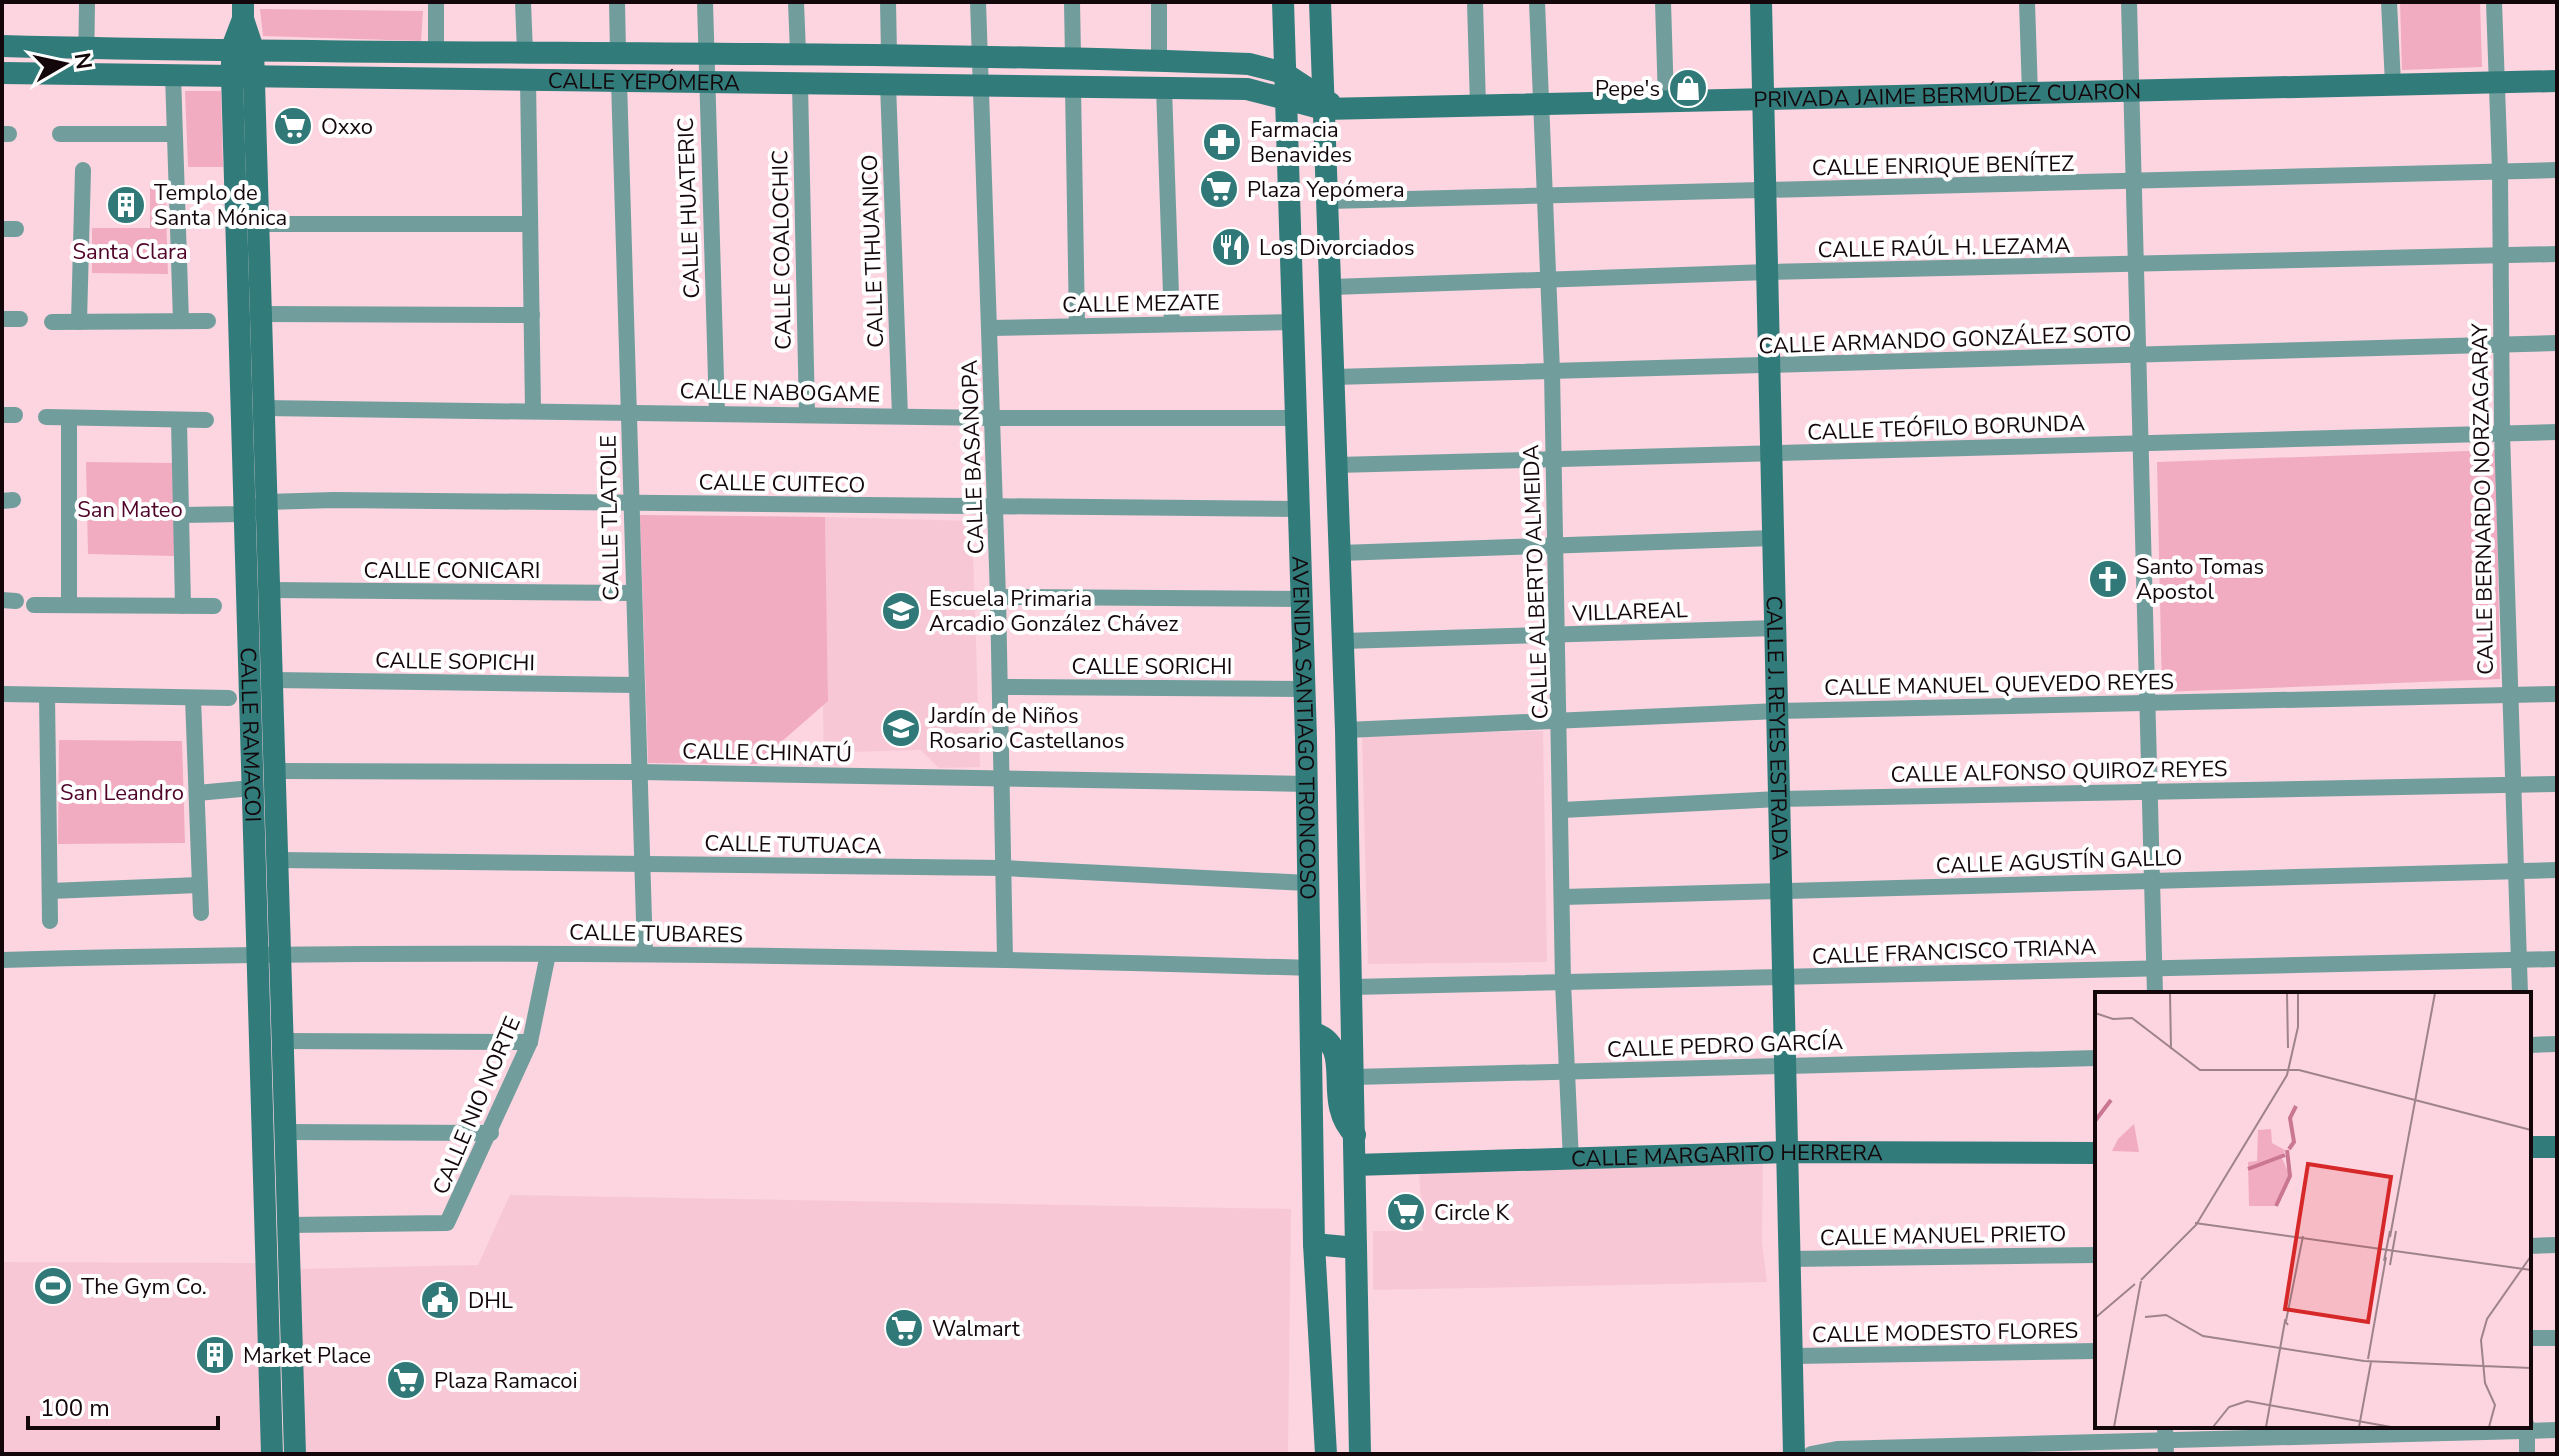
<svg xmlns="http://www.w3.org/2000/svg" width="2559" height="1456" font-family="'Nunito Sans',sans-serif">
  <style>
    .built { fill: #f7c7d5 }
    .green { fill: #f1acc1 }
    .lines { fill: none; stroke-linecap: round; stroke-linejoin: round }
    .street { stroke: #719e9c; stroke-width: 16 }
    .secondary { stroke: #317c7b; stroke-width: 22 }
    .labels { text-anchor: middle; stroke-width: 8; stroke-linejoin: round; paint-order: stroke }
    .street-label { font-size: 22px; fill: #13070b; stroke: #fff }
    .poi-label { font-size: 22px; fill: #13070b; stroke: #fff; text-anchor: start }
    .park-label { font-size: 22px; fill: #500328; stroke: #fff }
    .inset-river { fill: none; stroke: #ca7793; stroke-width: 4 }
    .inset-road { fill: none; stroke: #9f838b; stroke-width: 2 }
    .view { fill: #d62828; fill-opacity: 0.15; stroke: #d62828; stroke-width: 4 }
    .inset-edge { fill: none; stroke: #13070b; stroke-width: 4 }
  </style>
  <rect width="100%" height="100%" fill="#fcd5e0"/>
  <g class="built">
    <path d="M825 517 972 521 980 767 939 768 921 750 847 752 846 766 824 765 823 705 828 700Z"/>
    <path d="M1543 731 1547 962 1368 964 1362 734Z"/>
    <path d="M1763 1161 1762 1242 1767 1282 1373 1290V1231H1423L1419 1172Z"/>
    <path d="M510 1195 1291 1209 1288 1454H297V1269L478 1265Z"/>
    <path d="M2 1262 258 1263 262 1454H2Z"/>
  </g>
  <g class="green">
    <path d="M2400 2H2480L2482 67 2402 70Z"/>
    <path d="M260 9 423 11 421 41 263 36Z"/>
    <path d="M185 91H221L223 167H188Z"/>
    <path d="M165 185 168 274 92 273V228H150V186Z"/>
    <path d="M2496 450 2500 679 2162 692 2157 462Z"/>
    <path d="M86 462 173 463 175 556 88 554Z"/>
    <path d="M640 515 825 517 828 701 756 764 648 763Z"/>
    <path d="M59 740 182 741 185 843 58 844Z"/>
  </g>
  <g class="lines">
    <g class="street">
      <path d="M436 2V49"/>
      <path d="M523 2 525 53"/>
      <path d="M617 2 618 52"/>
      <path d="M705 2 717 413"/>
      <path d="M796 2 798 53"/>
      <path d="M888 2 889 54"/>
      <path d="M978 2 998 597 1005 959"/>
      <path d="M1072 2 1073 57"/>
      <path d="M1159 2V60"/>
      <path d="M1475 2 1478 106"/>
      <path d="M1537 2 1552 371 1563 982 1571 1161"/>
      <path d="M1663 2 1666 102"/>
      <path d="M2027 2 2030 94"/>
      <path d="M2129 2 2155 994"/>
      <path d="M2389 2 2393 84"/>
      <path d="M2494 2 2500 171 2502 433 2520 994"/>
      <path d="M86 75 87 2"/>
      <path d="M173 75 181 321"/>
      <path d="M528 80 533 410"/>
      <path d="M619 81 645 954"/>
      <path d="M800 84 807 415"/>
      <path d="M888 84 900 416"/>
      <path d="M1073 87 1077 326"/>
      <path d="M1164 88 1172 324"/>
      <path d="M2 134H9"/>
      <path d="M60 134H174"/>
      <path d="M1329 201 2557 170"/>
      <path d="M258 224H529"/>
      <path d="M2 229H16"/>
      <path d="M1332 287 1768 272 2557 254"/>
      <path d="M261 314 532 315"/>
      <path d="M2 319H20"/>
      <path d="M52 322 208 321"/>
      <path d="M79 322 83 170"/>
      <path d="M990 328 1293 322"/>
      <path d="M1334 377 2557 343"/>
      <path d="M263 408 992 418H1297"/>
      <path d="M2 415H15"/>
      <path d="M46 417 206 420"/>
      <path d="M69 418V605"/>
      <path d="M179 420 183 606"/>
      <path d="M1337 465 2557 432"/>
      <path d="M2 501 13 500"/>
      <path d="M181 515 243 514 266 502 334 500 1299 509"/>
      <path d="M1340 553 1773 538"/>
      <path d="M270 590 633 593"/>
      <path d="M998 597 1301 599"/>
      <path d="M2 600 16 601"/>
      <path d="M34 605 214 606"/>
      <path d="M1343 641 1776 628"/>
      <path d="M274 680 636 685"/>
      <path d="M1000 687 1304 689"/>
      <path d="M4 694 229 698"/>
      <path d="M47 695 50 921"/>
      <path d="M193 698 201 913"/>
      <path d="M1346 730 1778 711 2557 694"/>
      <path d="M275 771 641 772 1307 784"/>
      <path d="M197 793 252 788"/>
      <path d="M1562 810 1779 799 2557 784"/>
      <path d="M278 860 1003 868 1308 883"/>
      <path d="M50 891 199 885"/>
      <path d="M1563 897 2557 870"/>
      <path d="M2 960C438 948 874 955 1310 968"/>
      <path d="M1352 987 2557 959"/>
      <path d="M281 1041 530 1042"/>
      <path d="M2529 1045 2557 1044"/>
      <path d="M1354 1077 2097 1058"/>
      <path d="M284 1132 491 1133"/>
      <path d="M288 1225 447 1223 530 1042 548 954"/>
      <path d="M2529 1246 2557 1245"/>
      <path d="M1789 1259 2097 1255"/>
      <path d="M2529 1338H2557"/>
      <path d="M1794 1356 2097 1351"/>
      <path d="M2165 1426 2166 1454"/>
      <path d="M2527 1426V1454"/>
      <path d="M1811 1454 1837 1449 2557 1430"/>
    </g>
    <g class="secondary">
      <path d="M243 2V19L253 49 295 1454"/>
      <path id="s1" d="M1283 2 1306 738 1314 1244 1326 1454"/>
      <path d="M1320 2 1346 730 1360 1454"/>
      <path id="s2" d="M1761 2 1794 1454"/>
      <path id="s3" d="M243 19 232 48V76L272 1454"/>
      <path d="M2 46C418 57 833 48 1249 64L1284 73 1330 103"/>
      <path id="s4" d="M2 73 1247 89 1324 109 2557 81"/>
      <path d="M1311 1032C1359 1045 1319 1100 1355 1135"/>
      <path d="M2529 1147H2557"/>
      <path id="s5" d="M1355 1165 1788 1152 2097 1153"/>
      <path d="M1314 1244 1356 1248"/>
    </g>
  </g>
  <defs>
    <g id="shop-disc" transform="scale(2)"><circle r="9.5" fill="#307978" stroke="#fff"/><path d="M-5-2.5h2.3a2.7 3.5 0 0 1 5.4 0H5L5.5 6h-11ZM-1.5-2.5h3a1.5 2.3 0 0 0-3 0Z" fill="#fff"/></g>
    <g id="supermarket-disc" transform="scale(2)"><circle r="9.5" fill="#307978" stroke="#fff"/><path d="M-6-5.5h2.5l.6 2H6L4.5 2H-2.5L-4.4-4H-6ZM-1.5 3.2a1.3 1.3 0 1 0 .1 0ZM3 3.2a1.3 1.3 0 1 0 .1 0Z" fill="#fff"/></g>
    <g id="pharmacy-disc" transform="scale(2)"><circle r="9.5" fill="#307978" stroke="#fff"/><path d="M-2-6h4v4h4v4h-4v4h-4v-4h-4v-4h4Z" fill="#fff"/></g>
    <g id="building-disc" transform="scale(2)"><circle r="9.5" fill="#307978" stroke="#fff"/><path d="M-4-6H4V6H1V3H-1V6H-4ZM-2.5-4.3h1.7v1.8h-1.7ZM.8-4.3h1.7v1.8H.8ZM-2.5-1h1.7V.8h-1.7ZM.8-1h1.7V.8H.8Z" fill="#fff"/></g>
    <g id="restaurant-disc" transform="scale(2)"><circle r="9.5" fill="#307978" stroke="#fff"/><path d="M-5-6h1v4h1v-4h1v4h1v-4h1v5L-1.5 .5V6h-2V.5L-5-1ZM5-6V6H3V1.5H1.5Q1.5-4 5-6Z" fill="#fff"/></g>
    <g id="church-disc" transform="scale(2)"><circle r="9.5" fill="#307978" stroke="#fff"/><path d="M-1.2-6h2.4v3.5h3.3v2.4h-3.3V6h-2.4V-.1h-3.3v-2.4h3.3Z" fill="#fff"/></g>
    <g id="school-disc" transform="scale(2)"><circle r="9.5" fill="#307978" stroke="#fff"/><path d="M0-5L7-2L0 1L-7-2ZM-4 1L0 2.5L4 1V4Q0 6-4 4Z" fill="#fff"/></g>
    <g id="stadium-disc" transform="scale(2)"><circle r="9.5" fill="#307978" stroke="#fff"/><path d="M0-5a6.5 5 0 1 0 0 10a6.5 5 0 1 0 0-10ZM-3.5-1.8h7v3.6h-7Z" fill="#fff"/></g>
    <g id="civic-disc" transform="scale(2)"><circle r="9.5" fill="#307978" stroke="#fff"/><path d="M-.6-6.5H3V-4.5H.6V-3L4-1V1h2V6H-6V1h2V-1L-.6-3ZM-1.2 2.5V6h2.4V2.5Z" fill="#fff"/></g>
  </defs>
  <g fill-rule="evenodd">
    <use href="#shop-disc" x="1688" y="88"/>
    <use href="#supermarket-disc" x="293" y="126"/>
    <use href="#pharmacy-disc" x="1222" y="142"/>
    <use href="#supermarket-disc" x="1219" y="189"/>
    <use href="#building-disc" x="126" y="205"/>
    <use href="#restaurant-disc" x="1231" y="247"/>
    <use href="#church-disc" x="2108" y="579"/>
    <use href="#school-disc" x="901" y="611"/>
    <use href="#school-disc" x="901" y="728"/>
    <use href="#supermarket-disc" x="1406" y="1212"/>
    <use href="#stadium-disc" x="53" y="1286"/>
    <use href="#civic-disc" x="440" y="1300"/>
    <use href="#supermarket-disc" x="904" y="1328"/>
    <use href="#building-disc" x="215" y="1355"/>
    <use href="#supermarket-disc" x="406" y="1380"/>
  </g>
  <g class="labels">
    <g class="street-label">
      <text dy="8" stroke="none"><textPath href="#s4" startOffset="642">CALLE YEPÓMERA</textPath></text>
      <text dy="8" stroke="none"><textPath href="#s4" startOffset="1948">PRIVADA JAIME BERMÚDEZ CUARON</textPath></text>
      <text transform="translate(1943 165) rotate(-1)" y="8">CALLE ENRIQUE BENÍTEZ</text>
      <text transform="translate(688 208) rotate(-92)" y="8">CALLE HUATERIC</text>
      <text transform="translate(1944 247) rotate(-1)" y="8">CALLE RAÚL H. LEZAMA</text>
      <text transform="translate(781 250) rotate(-91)" y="8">CALLE COALOCHIC</text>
      <text transform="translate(872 251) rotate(-92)" y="8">CALLE TIHUANICO</text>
      <text transform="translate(1141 303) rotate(-1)" y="8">CALLE MEZATE</text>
      <text transform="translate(1945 339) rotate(-2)" y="8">CALLE ARMANDO GONZÁLEZ SOTO</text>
      <text transform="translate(780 392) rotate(1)" y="8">CALLE NABOGAME</text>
      <text transform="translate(1946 427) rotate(-2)" y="8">CALLE TEÓFILO BORUNDA</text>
      <text transform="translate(972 457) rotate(-92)" y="8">CALLE BASANOPA</text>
      <text transform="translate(782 483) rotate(1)" y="8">CALLE CUITECO</text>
      <text transform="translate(2482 499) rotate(-91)" y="8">CALLE BERNARDO NORZAGARAY</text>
      <text transform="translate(609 518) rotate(-91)" y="8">CALLE TLATOLE</text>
      <text x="452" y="578">CALLE CONICARI</text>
      <text transform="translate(1535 582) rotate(-92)" y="8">CALLE ALBERTO ALMEIDA</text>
      <text transform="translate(1630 611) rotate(-2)" y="8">VILLAREAL</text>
      <text transform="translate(455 661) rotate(1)" y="8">CALLE SOPICHI</text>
      <text x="1152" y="674">CALLE SORICHI</text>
      <text transform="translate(1999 684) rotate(-1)" y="8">CALLE MANUEL QUEVEDO REYES</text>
      <text dy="8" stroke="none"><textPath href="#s1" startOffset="726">AVENIDA SANTIAGO TRONCOSO</textPath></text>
      <text dy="8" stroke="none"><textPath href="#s2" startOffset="726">CALLE J. REYES ESTRADA</textPath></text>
      <text dy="8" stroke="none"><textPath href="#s3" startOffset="718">CALLE RAMACOI</textPath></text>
      <text transform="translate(767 752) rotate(1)" y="8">CALLE CHINATÚ</text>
      <text transform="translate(2059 771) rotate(-1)" y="8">CALLE ALFONSO QUIROZ REYES</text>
      <text transform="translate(793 844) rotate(1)" y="8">CALLE TUTUACA</text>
      <text transform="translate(2059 861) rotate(-2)" y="8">CALLE AGUSTÍN GALLO</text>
      <text transform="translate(656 933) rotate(1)" y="8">CALLE TUBARES</text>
      <text transform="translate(1954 951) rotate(-2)" y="8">CALLE FRANCISCO TRIANA</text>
      <text transform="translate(1725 1045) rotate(-2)" y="8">CALLE PEDRO GARCÍA</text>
      <text transform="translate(476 1105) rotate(-67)" y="8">CALLE NIO NORTE</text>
      <text dy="8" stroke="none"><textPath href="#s5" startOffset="372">CALLE MARGARITO HERRERA</textPath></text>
      <text transform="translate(1943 1235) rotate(-1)" y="8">CALLE MANUEL PRIETO</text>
      <text transform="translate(1945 1332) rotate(-1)" y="8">CALLE MODESTO FLORES</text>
    </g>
    <g class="poi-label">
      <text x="1660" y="96" text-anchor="end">Pepe's</text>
      <text x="321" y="134">Oxxo</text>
      <text x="1250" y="137">Farmacia<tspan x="1250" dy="25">Benavides</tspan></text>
      <text x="1247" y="197">Plaza Yepómera</text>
      <text x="154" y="200">Templo de<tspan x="154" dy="25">Santa Mónica</tspan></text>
      <text x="1259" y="255">Los Divorciados</text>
      <text x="2136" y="574">Santo Tomas<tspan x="2136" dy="25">Apostol</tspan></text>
      <text x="929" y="606">Escuela Primaria<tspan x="929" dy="25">Arcadio González Chávez</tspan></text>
      <text x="929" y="723">Jardín de Niños<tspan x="929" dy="25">Rosario Castellanos</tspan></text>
      <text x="1434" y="1220">Circle K</text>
      <text x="81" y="1294">The Gym Co.</text>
      <text x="468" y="1308">DHL</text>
      <text x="932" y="1336">Walmart</text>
      <text x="243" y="1363">Market Place</text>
      <text x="434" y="1388">Plaza Ramacoi</text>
    </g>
    <g class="park-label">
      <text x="130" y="259">Santa Clara</text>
      <text x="130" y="517">San Mateo</text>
      <text x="122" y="800">San Leandro</text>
    </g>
  </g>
  <g transform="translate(2095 992)">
    <rect width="436" height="436" fill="#fcd5e0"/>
    <path d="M39 132 44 160 17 159 23 147ZM176 137 177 151 190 158 187 166 194 182 180 214H154L153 170 162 169 163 138Z" fill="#f1acc1"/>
    <path class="inset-river" d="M0 129 16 108M194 157 199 150 195 126 201 114M153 177 190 163M181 214 195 184 192 158"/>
    <path class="inset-road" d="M75 1 76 57M192 1 193 56M0 21 18 27 37 26 105 78H204L436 138M100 231 436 278M295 245 340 1M289 269 295 239M295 273 301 239M46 288 101 233 192 83 203 35V1M50 325 71 323 108 344 269 369 436 376M0 326 40 292M191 329 208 244M273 367 291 265M19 435 46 289M118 435 134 415 152 409 296 435M171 435 190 329 193 333M264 435 276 370M394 435 400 413 390 391 386 348 392 327 436 264"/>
    <path class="view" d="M213 172 296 185 273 330 190 317Z"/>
    <rect width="436" height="436" class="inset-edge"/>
  </g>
  <rect width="2559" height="1456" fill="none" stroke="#13070b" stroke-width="8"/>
  <g transform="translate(64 64) rotate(81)" stroke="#ffffff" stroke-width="6" paint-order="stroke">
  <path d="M0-6L14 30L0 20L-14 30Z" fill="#13070b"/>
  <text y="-12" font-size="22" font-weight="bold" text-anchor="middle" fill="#13070b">N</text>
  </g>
  <path d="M28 1416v12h190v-12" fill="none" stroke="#13070b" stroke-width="4"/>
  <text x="40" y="1416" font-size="24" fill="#13070b" stroke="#ffffff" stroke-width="6" paint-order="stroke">100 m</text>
</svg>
